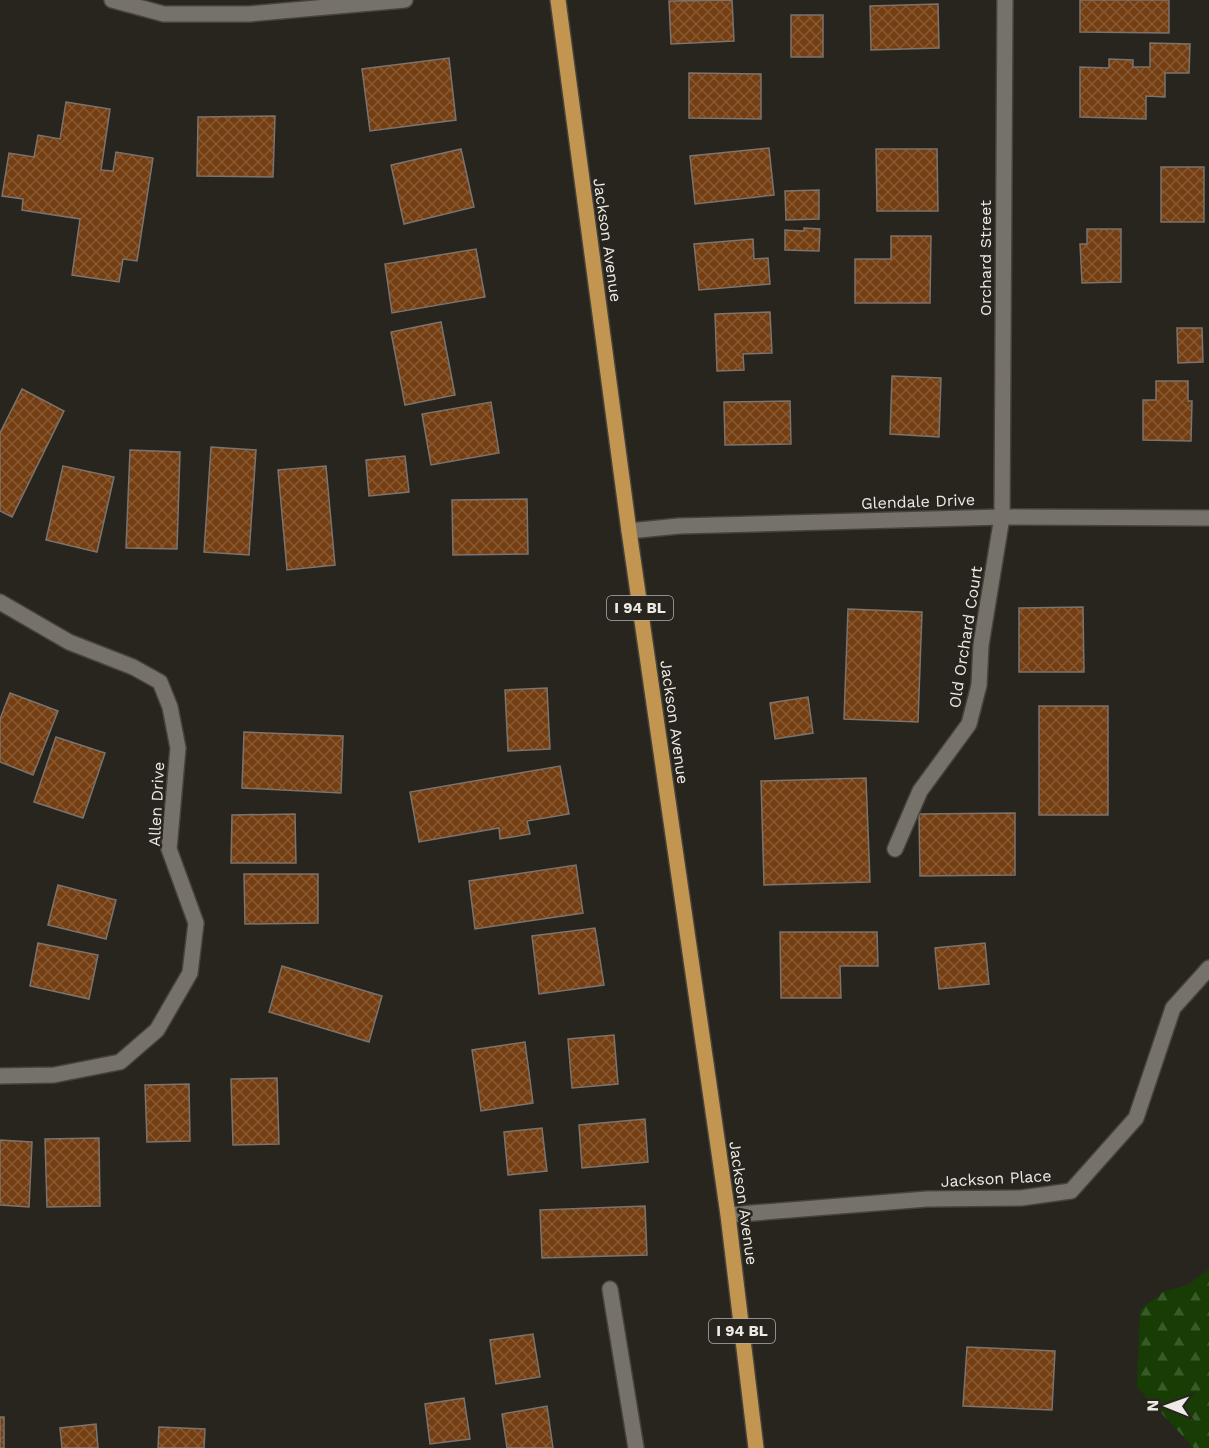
<svg xmlns="http://www.w3.org/2000/svg" width="1209" height="1448" font-family="'Work Sans',sans-serif">
  <style>
    .forest { fill: url(#forest-firs) }
    .building { fill: url(#building-cross-hatch); stroke: #7b736e; stroke-width: 1.5 }
    .lines { fill: none; stroke-linecap: round; stroke-linejoin: round }
    .lane-casing { stroke: #46433d; stroke-width: 18 }
    .street-casing { stroke: #46433d; stroke-width: 18 }
    .primary-casing { stroke: #46433d; stroke-width: 18 }
    .lane { stroke: #76726a; stroke-width: 15 }
    .street { stroke: #76726a; stroke-width: 15 }
    .primary { stroke: #c29551; stroke-width: 15 }
    .labels { text-anchor: middle; stroke-width: 5; stroke-linejoin: round; paint-order: stroke }
    .shield { fill: #28251e; stroke: #b2afaa; stroke-width: 1.5 }
    .shield-label { font-size: 15px; font-weight: bold; fill: #edeae6 }
    .street-label { font-size: 16px; fill: #edeae6; stroke: #28251e }
  </style>
  <defs>
    <pattern id="forest-firs" width="22" height="20" patternUnits="userSpaceOnUse" patternTransform="scale(1.5)"><rect width="22" height="20" fill="#173d04"/><path d="M5 1l3.5 6h-7zM16 11l3.5 6h-7z" fill="#395929"/></pattern>
    <pattern id="building-cross-hatch" width="8" height="8" patternUnits="userSpaceOnUse" patternTransform="scale(1.5)"><rect width="8" height="8" fill="#743e12"/><path d="M0 0l8 8M0 8l8-8" fill="none" stroke="#885a34"/></pattern>
  </defs>
  <rect width="100%" height="100%" fill="#28251e"/>
  <path class="forest" d="M1209 1269V1448H1194L1137 1387 1140 1310 1163 1292 1188 1285Z"/>
  <g class="building">
    <path d="M732 0 734 41 671 44 669 1Z"/>
    <path d="M1080 0H1169V33L1080 32Z"/>
    <path d="M938 4 939 48 871 50 870 6Z"/>
    <rect x="791" y="15" width="32" height="42"/>
    <path d="M1150 43 1190 44 1189 73H1165V97L1146 96V119L1080 117V67L1109 68V59L1133 60V67H1150Z"/>
    <path d="M449 58 456 120 370 131 362 69Z"/>
    <path d="M689 73 761 74V119L689 118Z"/>
    <path d="M66 102 110 109 101 170 113 171 116 152 153 158 137 261 123 259 119 282 72 275 80 219 22 210 23 199 2 196 9 153 34 157 38 135 60 139Z"/>
    <path d="M275 116 273 177 197 176 198 117Z"/>
    <path d="M769 148 774 195 695 204 690 156Z"/>
    <path d="M461 149 474 207 404 224 391 165Z"/>
    <path d="M876 149H937L938 211H877Z"/>
    <rect x="1161" y="167" width="43" height="55"/>
    <path d="M819 190V219L786 220 785 191Z"/>
    <path d="M804 228 820 229 819 251 785 250V230L804 231Z"/>
    <path d="M1087 229H1121V282L1082 283 1080 244H1087Z"/>
    <path d="M891 236H931L930 303H855V259H891Z"/>
    <path d="M753 239 754 259 768 258 770 284 699 290 694 244Z"/>
    <path d="M476 249 485 297 392 313 385 264Z"/>
    <path d="M770 312 772 353 743 354 744 370 717 371 715 314Z"/>
    <path d="M441 322 455 395 405 405 391 332Z"/>
    <path d="M1177 328H1202L1203 362 1178 363Z"/>
    <path d="M892 376 941 378 939 437 890 434Z"/>
    <path d="M1156 381H1188V401H1192L1191 441 1143 440V400H1156Z"/>
    <path d="M22 389 64 411 12 517 0 511V433Z"/>
    <path d="M790 401 791 444 725 445 724 402Z"/>
    <path d="M491 402 499 453 431 465 422 414Z"/>
    <path d="M211 447 256 450 249 555 204 552Z"/>
    <path d="M130 450 180 452 177 549 126 548Z"/>
    <path d="M405 456 409 492 369 496 366 460Z"/>
    <path d="M63 466 114 477 97 552 46 540Z"/>
    <path d="M326 466 335 565 287 570 278 470Z"/>
    <path d="M527 499 528 554 453 555 452 500Z"/>
    <path d="M1083 607 1084 672H1019V608Z"/>
    <path d="M848 609 922 612 918 722 844 719Z"/>
    <path d="M547 688 550 749 508 751 505 690Z"/>
    <path d="M10 693 58 711 33 775 0 762V719Z"/>
    <path d="M808 697 813 733 775 739 770 703Z"/>
    <rect x="1039" y="706" width="69" height="109"/>
    <path d="M244 732 343 736 341 793 242 788Z"/>
    <path d="M56 737 105 753 83 818 34 802Z"/>
    <path d="M560 766 569 814 527 821 530 834 500 839 499 828 419 842 410 792Z"/>
    <path d="M866 778 870 882 764 885 761 781Z"/>
    <path d="M1015 813V875L920 876 919 814Z"/>
    <path d="M295 814 296 863H231L232 815Z"/>
    <path d="M576 865 583 913 475 929 469 881Z"/>
    <path d="M244 874H318V923L245 924Z"/>
    <path d="M58 885 116 900 106 939 48 925Z"/>
    <path d="M595 928 604 985 539 994 532 936Z"/>
    <path d="M780 932H877L878 966H840L841 998H781Z"/>
    <path d="M38 943 98 955 89 999 30 986Z"/>
    <path d="M985 943 989 984 939 989 935 948Z"/>
    <path d="M282 966 382 996 369 1042 269 1012Z"/>
    <path d="M614 1035 618 1084 572 1088 568 1039Z"/>
    <path d="M525 1042 533 1103 481 1111 472 1050Z"/>
    <path d="M277 1078 279 1144 233 1145 231 1079Z"/>
    <path d="M189 1084 190 1141 147 1142 145 1085Z"/>
    <path d="M645 1119 648 1162 582 1168 579 1125Z"/>
    <path d="M542 1128 547 1171 508 1175 504 1132Z"/>
    <path d="M99 1138 100 1206 47 1207 45 1139Z"/>
    <path d="M0 1140 32 1142 29 1207 0 1205Z"/>
    <path d="M645 1206 647 1255 542 1258 540 1210Z"/>
    <path d="M533 1334 540 1377 496 1384 490 1340Z"/>
    <path d="M967 1347 1055 1351 1052 1410 963 1406Z"/>
    <path d="M464 1398 470 1439 430 1444 425 1404Z"/>
    <path d="M547 1406 553 1448H507L502 1414Z"/>
    <rect x="0" y="1417" width="4" height="31"/>
    <path d="M96 1424 98 1448H62L60 1428Z"/>
    <path d="M159 1427 205 1429 204 1448H158Z"/>
  </g>
  <g class="lines">
    <g class="lane-casing">
      <path id="lane" d="M728 1215 927 1199 1021 1198 1071 1191 1136 1118 1173 1008 1209 968"/>
    </g>
    <g class="street-casing">
      <g id="street">
        <path d="M112 0 164 14H249L405 0"/>
        <path d="M629 531 679 526 1002 517 1209 518"/>
        <path d="M0 602 69 642 133 667 160 682 170 707 178 748 169 849 196 923 190 973 157 1030 120 1062 54 1075 0 1076"/>
        <path d="M895 849 920 791 969 724 979 685 981 645 1002 517 1005 0"/>
        <path d="M610 1289 636 1448"/>
      </g>
    </g>
    <g class="primary-casing">
      <path id="primary" d="M558 0 629 531 728 1215 756 1448"/>
    </g>
    <use href="#lane" class="lane"/>
    <use href="#street" class="street"/>
    <use href="#primary" class="primary"/>
  </g>
  <g class="labels">
    <g class="shield">
      <rect x="607" y="596" width="66" height="24" rx="4.5"/>
      <rect x="709" y="1319" width="66" height="24" rx="4.5"/>
    </g>
    <g class="shield-label">
      <text x="640" y="613">I 94 BL</text>
      <text x="742" y="1336">I 94 BL</text>
    </g>
    <g class="street-label">
      <text transform="translate(608 240) rotate(82)" y="6">Jackson Avenue</text>
      <text transform="translate(985 258) rotate(-90)" y="6">Orchard Street</text>
      <text transform="translate(918 501) rotate(-2)" y="6">Glendale Drive</text>
      <text transform="translate(965 637) rotate(-81)" y="6">Old Orchard Court</text>
      <text transform="translate(675 722) rotate(82)" y="6">Jackson Avenue</text>
      <text transform="translate(156 804) rotate(-87)" y="6">Allen Drive</text>
      <text transform="translate(996 1178) rotate(-3)" y="6">Jackson Place</text>
      <text transform="translate(744 1203) rotate(82)" y="6">Jackson Avenue</text>
    </g>
  </g>
  <g transform="translate(1167 1406) rotate(271)" stroke="#28251e" stroke-width="4.5" paint-order="stroke">
  <path d="M0-4.5L10 22L0 15L-10 22Z" fill="#edeae6"/>
  <text y="-9" font-size="16" font-weight="bold" text-anchor="middle" fill="#edeae6">N</text>
  </g>
</svg>
